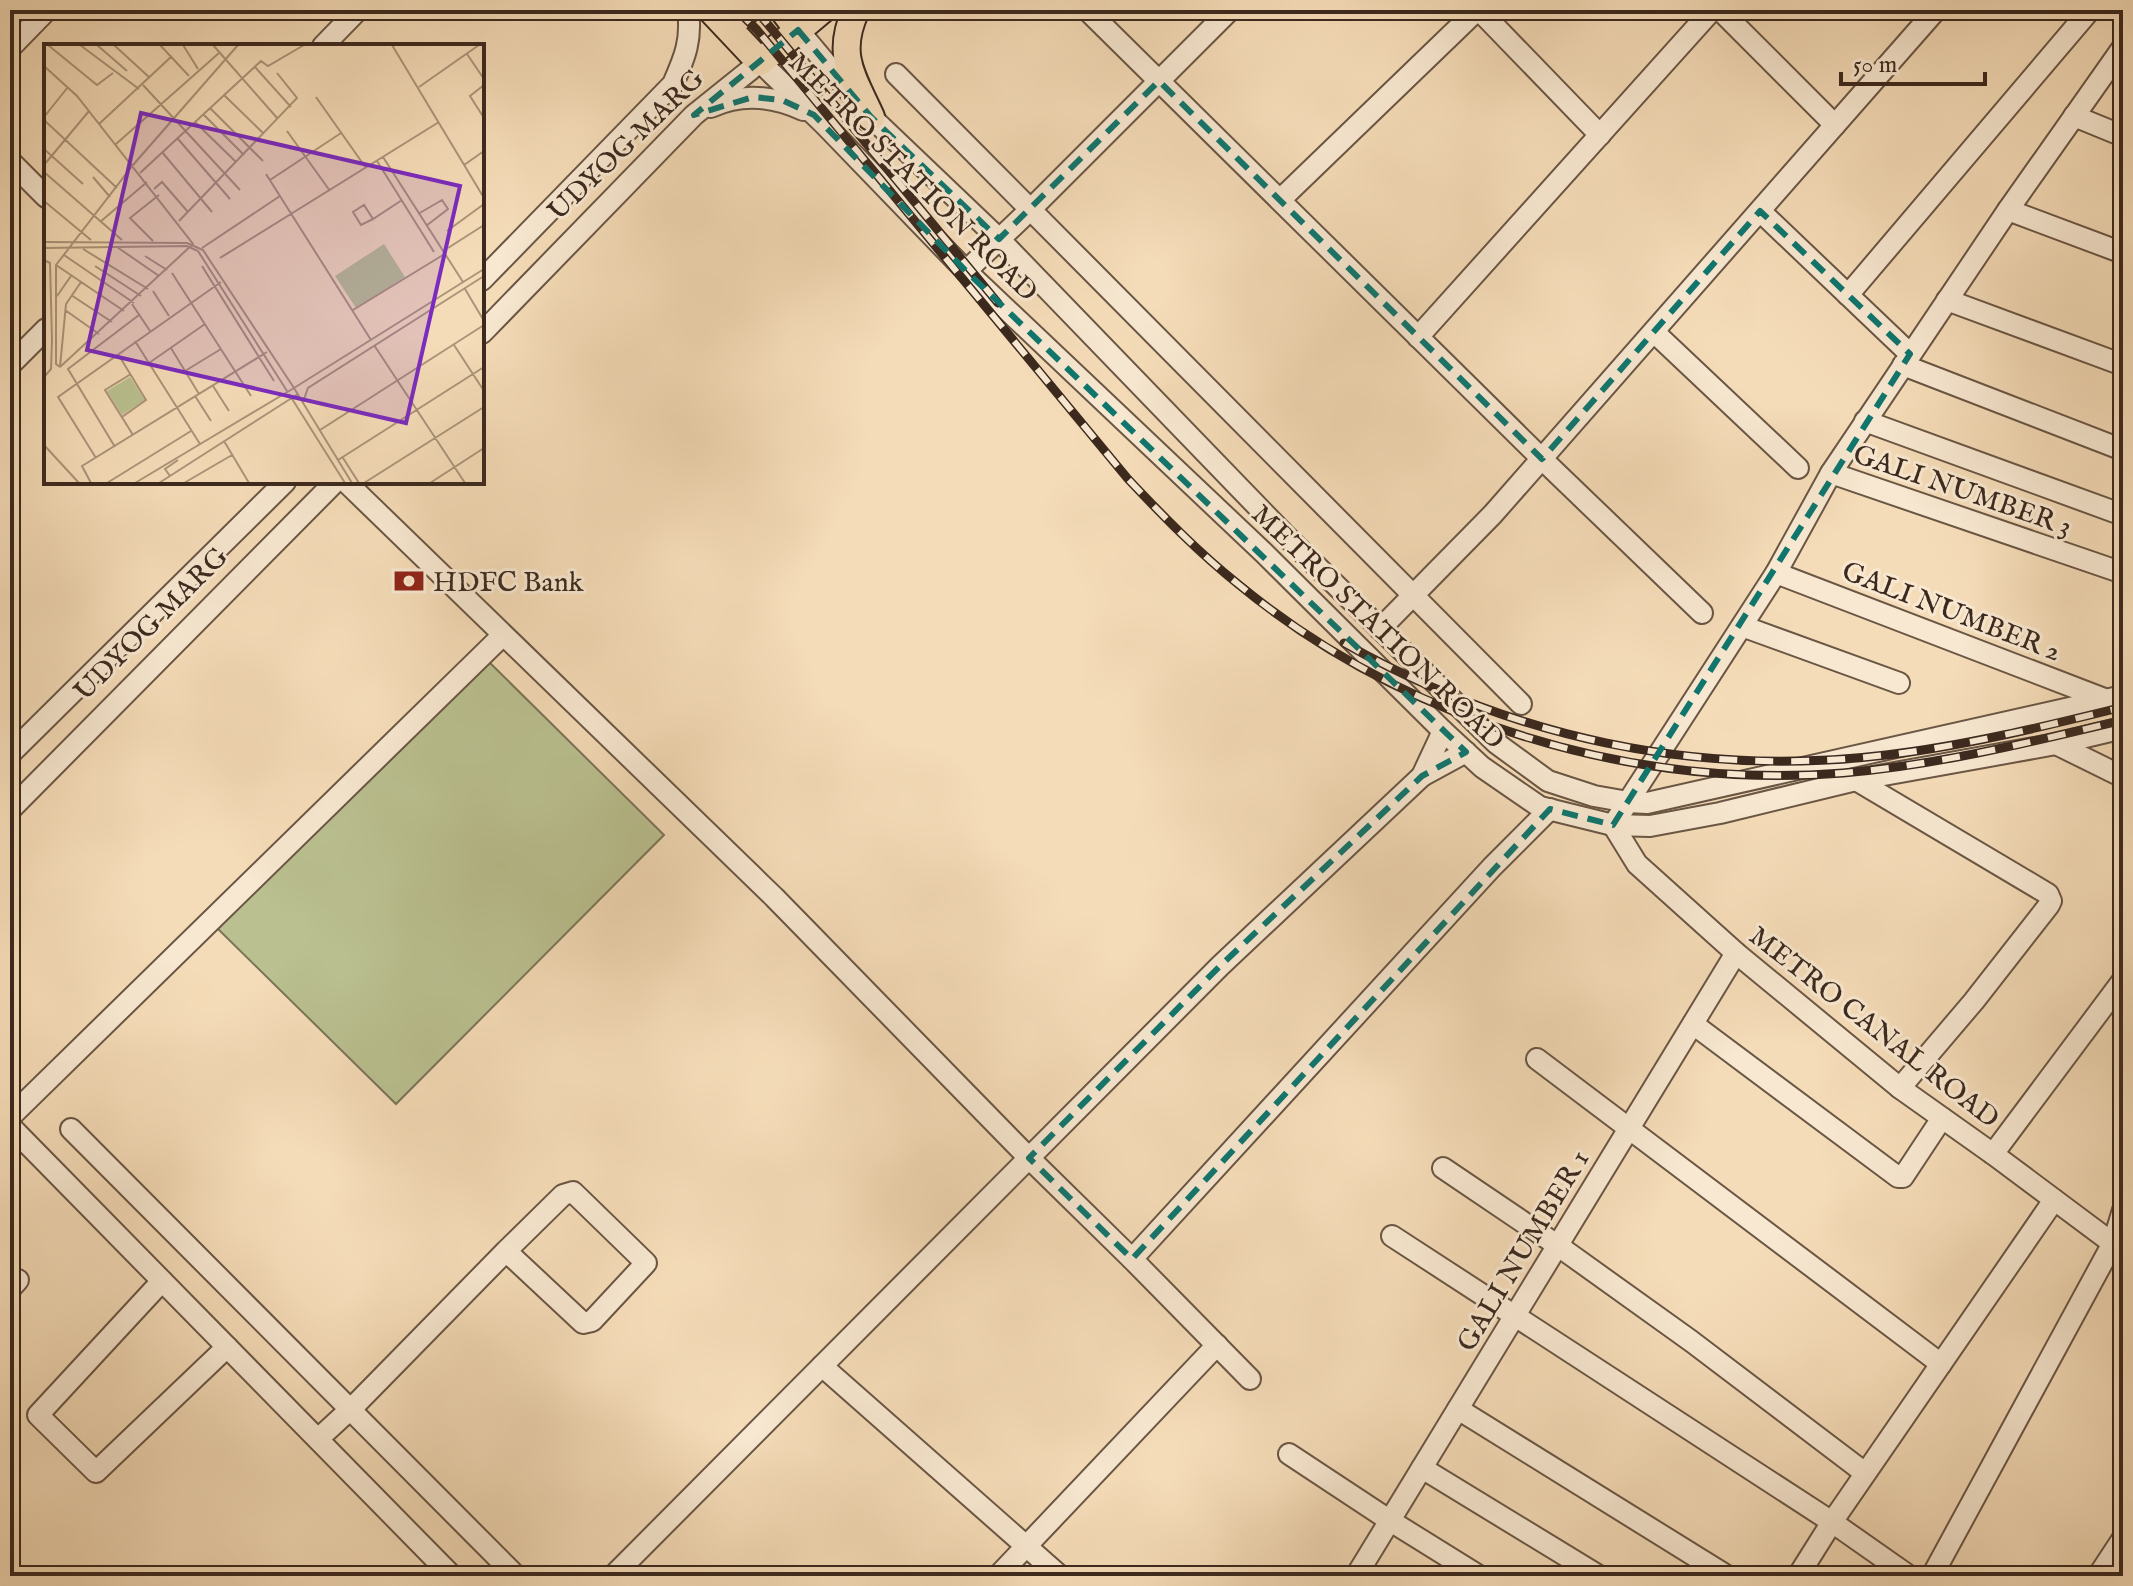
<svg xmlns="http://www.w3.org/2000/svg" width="2133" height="1586" font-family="'IM FELL English',serif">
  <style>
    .green { fill: #bac090; stroke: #7b7457; stroke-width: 2 }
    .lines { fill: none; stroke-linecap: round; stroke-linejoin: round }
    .minor-casing { stroke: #6a5644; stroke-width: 24 }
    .major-casing { stroke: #3c291e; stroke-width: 30 }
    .minor { stroke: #f8e8d1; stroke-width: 20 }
    .major { stroke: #f5dcb8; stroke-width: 26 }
    .rail-casing { stroke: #3c291e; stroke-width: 9 }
    .rail { stroke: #f8e8d1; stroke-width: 6; stroke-dasharray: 18; stroke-linecap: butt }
    .marked { fill: none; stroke: #0f766e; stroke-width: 6; stroke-dasharray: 16 10; stroke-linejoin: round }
    .labels { text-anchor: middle; stroke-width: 6; stroke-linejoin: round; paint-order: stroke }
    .street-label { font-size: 28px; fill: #3c291e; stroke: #f8e8d1 }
    .poi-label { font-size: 28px; fill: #3c291e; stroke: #f8e8d1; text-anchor: start }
    .inset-road { fill: none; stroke: #ab947a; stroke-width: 2 }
    .view { fill: #7b2cbf; fill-opacity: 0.15; stroke: #7b2cbf; stroke-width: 4 }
    .inset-edge { fill: none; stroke: #3c291e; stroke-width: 4 }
  </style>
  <rect width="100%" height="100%" fill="#f5dcb8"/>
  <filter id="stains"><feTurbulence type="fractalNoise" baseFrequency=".0025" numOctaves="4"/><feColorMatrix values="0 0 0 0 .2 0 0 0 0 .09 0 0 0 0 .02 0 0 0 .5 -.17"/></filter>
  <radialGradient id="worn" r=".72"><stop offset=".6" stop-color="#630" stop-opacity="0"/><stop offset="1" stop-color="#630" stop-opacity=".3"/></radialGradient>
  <path class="green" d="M484 657 664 835 396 1104 216 927Z"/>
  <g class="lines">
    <g class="minor-casing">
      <g id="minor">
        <path d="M1087 10 1542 459 1702 613"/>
        <path d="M1479 10 1600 135"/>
        <path d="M1720 10 1835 125"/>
        <path d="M798 30 871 117 999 239 1287 537 1496 743 1548 781 1594 796 1628 802 1647 803 2123 696"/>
        <path d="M323 46 358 10"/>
        <path d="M2123 47 2008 210 1831 473 1776 573 1613 825 1637 864 1736 953 1900 1088 1993 1154 2123 1251"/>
        <path d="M10 48 47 10"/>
        <path d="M896 74 1521 704"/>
        <path d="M711 107C741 93 773 96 803 110"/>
        <path d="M2074 116 2123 136"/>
        <path d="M10 161 46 197"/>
        <path d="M1280 200 1477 10"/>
        <path d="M2008 210 2123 253"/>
        <path d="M1760 211 1910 354"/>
        <path d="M966 271 1031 209 1230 10"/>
        <path d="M482 280 673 84C685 57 692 40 688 10"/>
        <path d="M1848 295 2090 10"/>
        <path d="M1947 300 2123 365"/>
        <path d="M1654 332 1798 468"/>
        <path d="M482 333 694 115 760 62 825 125 966 271 1264 553 1443 731 1482 767 1540 807 1613 825 1650 826 1720 813 1856 780 2056 744 2123 728"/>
        <path d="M1418 337 1712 10"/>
        <path d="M10 365 46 329"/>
        <path d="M1903 365 2123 450"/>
        <path d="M1865 421 2123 515"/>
        <path d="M1831 473 2123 573"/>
        <path d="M346 482 774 897 1029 1158 1132 1259 1250 1379"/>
        <path d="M1776 573 2107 700"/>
        <path d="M1742 626 1899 683"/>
        <path d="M1380 629 1493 514 1936 10"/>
        <path d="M1443 731 1422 776 1466 752"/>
        <path d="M2056 744 2123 777"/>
        <path d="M10 754 285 482"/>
        <path d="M1856 780 2048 894 2051 901 2049 905 1974 1001 1900 1088"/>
        <path d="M10 810 335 482"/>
        <path d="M1693 1024 1898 1177H1903L1942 1118"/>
        <path d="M1537 1059 1941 1364"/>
        <path d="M10 1117 503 635"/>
        <path d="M10 1126 452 1576"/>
        <path d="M71 1129 516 1576"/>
        <path d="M1993 1154 2123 980"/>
        <path d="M1443 1168 1557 1245 1691 1341 1865 1473"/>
        <path d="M1392 1236 1832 1522 1909 1576"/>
        <path d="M1132 1259 1492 867 1550 809"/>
        <path d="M162 1281 38 1415 96 1472 227 1347"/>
        <path d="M10 1289 18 1280"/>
        <path d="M822 1366 1060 1576"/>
        <path d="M1458 1409 1727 1576"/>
        <path d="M318 1439 355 1405 506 1251 583 1323 592 1321 646 1263 573 1192 563 1195 506 1251"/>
        <path d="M1289 1454 1389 1520 1479 1576"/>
        <path d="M1422 1468 1599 1576"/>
        <path d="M613 1576 1220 966 1422 776"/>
        <path d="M998 1576 1217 1345"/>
        <path d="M1356 1576 1736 953"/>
        <path d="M1798 1576 1832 1522 2054 1200"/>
        <path d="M1932 1576 2113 1243 2123 1210"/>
        <path d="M2098 1576 2123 1538"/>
      </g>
    </g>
    <g class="major-casing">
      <g id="major">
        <path d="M711 10 760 62 822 10"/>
        <path d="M783 10 798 30"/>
        <path d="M856 10C835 55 853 77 871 117"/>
        <path d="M728 27 747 10"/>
      </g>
    </g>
    <use href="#minor" class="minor"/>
    <use href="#major" class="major"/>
    <g class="rail-casing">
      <g id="rail">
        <path d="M737 10 757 30 1128 479C1163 516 1198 552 1238 584 1403 720 1630 790 1843 773 1938 765 2031 742 2123 720"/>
        <path d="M756 10 998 303"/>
        <path d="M1344 643C1510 737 1695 778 1886 755 1964 746 2046 726 2123 707"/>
      </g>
    </g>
    <use href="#rail" class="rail"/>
  </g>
  <path class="marked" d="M798 30 871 117 999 239 1159 81 1542 459 1760 211 1910 354 1613 825 1550 809 1132 1259 1029 1158 1220 966 1422 776 1466 752 966 271 814 115 782 100 753 97 694 115Z"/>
  <defs>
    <g id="bank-bare" transform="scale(2.4)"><path d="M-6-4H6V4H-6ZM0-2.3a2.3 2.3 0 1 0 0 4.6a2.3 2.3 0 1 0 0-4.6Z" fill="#8f2418" stroke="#f8e8d1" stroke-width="2.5" paint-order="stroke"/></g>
  </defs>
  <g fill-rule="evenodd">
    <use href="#bank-bare" x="409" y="581"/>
  </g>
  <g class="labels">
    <g class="street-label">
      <text transform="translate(625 144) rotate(-44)" y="10">UDYOG MARG</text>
      <text transform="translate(914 176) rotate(45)" y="10">METRO STATION ROAD</text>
      <text transform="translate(1963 489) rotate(19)" y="10">GALI NUMBER 3</text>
      <text transform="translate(1952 610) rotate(21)" y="10">GALI NUMBER 2</text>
      <text transform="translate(150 623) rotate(-45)" y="10">UDYOG MARG</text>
      <text transform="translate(1379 626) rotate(44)" y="10">METRO STATION ROAD</text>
      <text transform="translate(1875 1026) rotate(38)" y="10">METRO CANAL ROAD</text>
      <text transform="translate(1522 1250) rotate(-59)" y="10">GALI NUMBER 1</text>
    </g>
    <g class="poi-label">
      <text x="433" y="591">HDFC Bank</text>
    </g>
  </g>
  <g transform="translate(44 44)">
    <rect width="440" height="440" fill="#f5dcb8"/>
    <path d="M340 200 361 233 312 264 291 232ZM86 333 101 356 78 371 63 347Z" fill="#bac090"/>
    <path class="inset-road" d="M4 1 53 41 69 29M36 1 95 45M53 1 83 27M70 1 106 34M116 1 145 32M139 1 154 25M169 1 234 75M348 1 440 154M423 10 440 35M0 22 33 52 149 200 16 323M210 22 247 63M99 41 196 146M440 41 426 52 440 74M375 43 435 1M180 51 220 90M272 53 322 124M166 64 219 117M159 70 200 111M0 73 24 43M0 76 73 144M151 78 192 118M55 80 128 12M243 87 286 147M134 95 186 155M72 100 175 9M0 105 39 140M118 108 168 168M339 113 419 238M333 117 390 208M0 121 45 67M420 121 440 107M0 128 78 196M96 129 217 17 224 22 260 1M222 130 327 296M49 133 66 153M226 136 297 89M110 145 118 138 144 168M0 157 47 196M374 170 398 156 404 165 382 182M329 175 317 181 309 168 320 161 329 175 358 156M135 177 253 54 233 29M56 178 103 138M403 187 440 160M109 197 86 174 115 151M0 198 143 199 159 206 250 344 440 225M73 203 115 232M0 204 143 202 154 207 243 347M158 204 236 152M404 204 440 181M39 205 104 245M20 211 90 259M101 212 123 226M176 214 395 78M0 216 6 219 8 296 7 325 0 333M12 221 80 267M51 222 97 252M158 222 230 337M128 229 207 352M421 245 440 277M109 247 125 272M27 251 68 278M13 252 27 232M88 260 106 287M21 266 55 290M309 266 399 211M91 297 156 400M330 301 421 439M410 301 440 347M127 304 155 350M74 310 102 356 78 373M105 319 161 280M16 323 12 320V221L89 121 194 1M16 323 22 260 37 238M141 327 177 305M87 330 61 346 89 391M169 342 185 367M245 350 301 439M151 352 167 377M259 358 264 344 440 232M276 386 440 281M180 397 205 439M0 401 35 439M71 403 24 325 95 271M52 414 14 353 177 238M299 414 315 439M294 416 440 323M126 432 121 425 134 416M47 439 38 422 223 308M63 439 147 387M91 439 250 344 308 439M115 439 254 350M140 439 188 411M320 439 440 363M386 439 440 404"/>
    <path class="view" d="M97 69 416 142 362 379 43 306Z"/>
    <rect width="440" height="440" class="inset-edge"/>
  </g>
  <rect width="2133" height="1586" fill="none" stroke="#f5dcb8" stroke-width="40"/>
  <rect x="12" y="12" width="2109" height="1562" fill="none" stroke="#3c291e" stroke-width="4"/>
  <rect x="20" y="20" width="2093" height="1546" fill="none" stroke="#3c291e" stroke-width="2"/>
  <path d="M1841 72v12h144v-12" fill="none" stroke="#3c291e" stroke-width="4"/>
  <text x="1853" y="72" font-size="24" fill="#3c291e" stroke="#f8e8d1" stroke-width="6" paint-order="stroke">50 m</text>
  <rect width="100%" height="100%" filter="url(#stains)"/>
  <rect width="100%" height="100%" fill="url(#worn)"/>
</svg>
